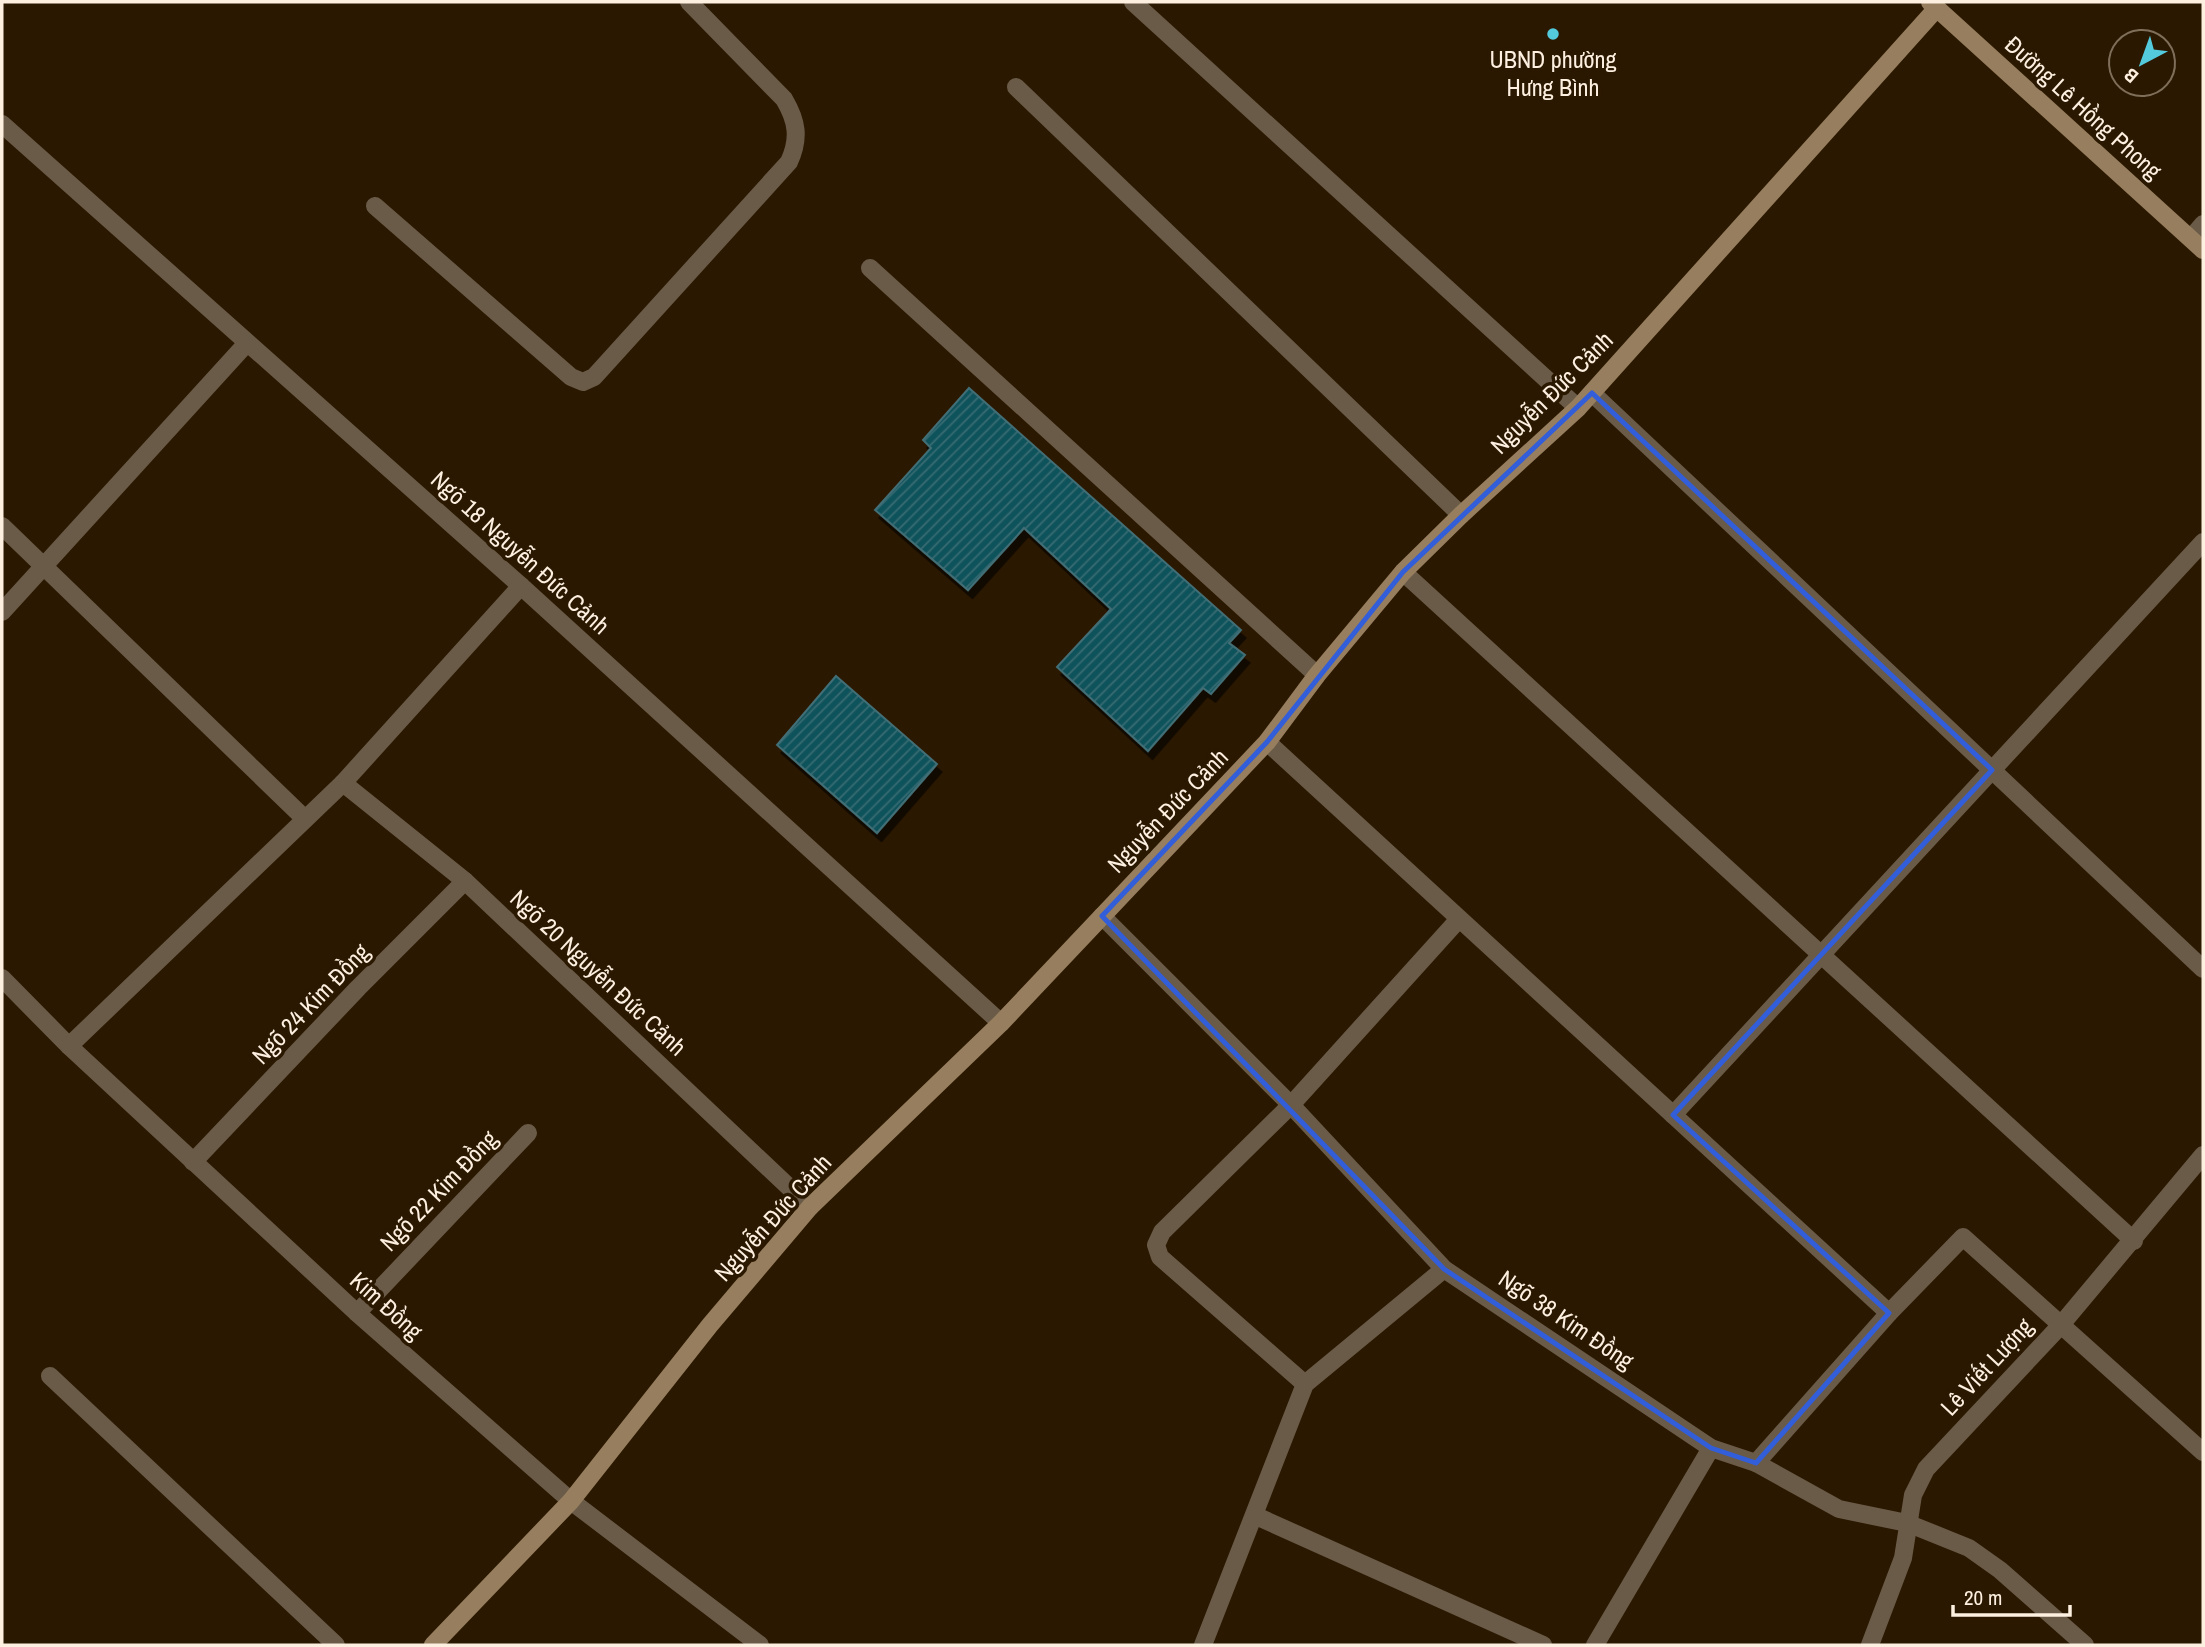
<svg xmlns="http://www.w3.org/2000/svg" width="2205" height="1647" font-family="'Archivo Narrow',sans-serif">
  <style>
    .building { fill: url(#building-hatch); stroke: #426e76; stroke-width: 2; filter: url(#shadow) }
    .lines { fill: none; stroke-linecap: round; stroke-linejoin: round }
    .lane { stroke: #6a5b48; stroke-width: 18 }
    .street { stroke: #6a5b48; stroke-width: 18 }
    .secondary { stroke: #967e5f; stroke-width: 18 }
    .marked { fill: none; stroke: #335ed9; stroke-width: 5; stroke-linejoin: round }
    .poi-dot { fill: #54cadd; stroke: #2b1800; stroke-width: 2.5 }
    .labels { text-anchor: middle; stroke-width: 7; stroke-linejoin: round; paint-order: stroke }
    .poi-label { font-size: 24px; fill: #fdf0e1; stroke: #2b1800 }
    .street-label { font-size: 24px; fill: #fdf0e1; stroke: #2b1800 }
  </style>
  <defs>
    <pattern id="building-hatch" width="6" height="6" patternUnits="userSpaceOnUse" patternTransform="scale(1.75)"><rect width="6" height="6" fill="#11525b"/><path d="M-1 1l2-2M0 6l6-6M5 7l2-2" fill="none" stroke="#356b72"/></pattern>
    <filter id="shadow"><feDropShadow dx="4.5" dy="8" stdDeviation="0" flood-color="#0009"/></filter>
  </defs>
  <rect width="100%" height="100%" fill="#2b1800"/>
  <g class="building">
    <path d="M969 388 1241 630 1229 643 1245 655 1211 694 1203 688 1148 751 1057 667 1111 609 1024 528 968 590 875 510 931 448 923 440Z"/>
    <path d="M836 676 937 764 877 833 777 745Z"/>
  </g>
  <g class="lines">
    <path class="lane" d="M375 206 571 377 583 382 594 377 789 162C800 138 797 121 784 99L689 2"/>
    <g class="street">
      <path d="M1133 2 1578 408"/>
      <path d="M1016 87 1461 515"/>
      <path d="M2 124 521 586 1001 1023"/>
      <path d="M2191 238 2203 224"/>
      <path d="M870 268 1317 675"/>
      <path d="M1592 393 2203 969"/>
      <path d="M2 526 304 818"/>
      <path d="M1403 572 2134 1241"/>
      <path d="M2 612 247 343"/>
      <path d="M1267 742 1889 1313"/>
      <path d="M343 783 465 881 810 1207"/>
      <path d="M1102 916 1291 1105 1444 1269 1711 1448 1756 1463 1839 1509 1907 1523 1969 1548 2000 1570 2085 1645"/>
      <path d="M2 978 69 1046 357 1313 571 1501 760 1645"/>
      <path d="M69 1046 343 783 521 586"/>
      <path d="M1673 1115 2203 542"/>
      <path d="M193 1162 358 988 465 881"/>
      <path d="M357 1313 528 1133"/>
      <path d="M50 1376 336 1645"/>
      <path d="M1305 1384 1160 1257 1156 1245 1162 1232 1291 1105 1459 919"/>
      <path d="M1756 1463 1889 1313 1963 1237 2203 1452"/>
      <path d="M1256 1516 1543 1645"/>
      <path d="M1203 1645 1305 1384 1444 1269"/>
      <path d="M1595 1645 1711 1448"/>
      <path d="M1870 1645 1903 1558 1913 1495 1926 1469 2060 1326 2203 1155"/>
    </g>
    <g class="secondary">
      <path d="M1930 2 2203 250"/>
      <path d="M433 1645 571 1501 710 1325 810 1207 1001 1023 1267 742 1317 675 1403 572 1461 515 1578 408 1937 8"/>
    </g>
  </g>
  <path class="marked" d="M1592 393 1992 770 1673 1115 1889 1313 1756 1463 1711 1448 1444 1269 1102 916 1267 742 1403 572Z"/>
  <circle class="poi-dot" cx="1553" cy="34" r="7"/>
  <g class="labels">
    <g class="poi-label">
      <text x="1553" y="68">UBND phường<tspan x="1553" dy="28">Hưng Bình</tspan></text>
    </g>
    <g class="street-label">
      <text transform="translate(2083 108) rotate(42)" y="8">Đường Lê Hồng Phong</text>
      <text transform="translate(1552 393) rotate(-45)" y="8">Nguyễn Đức Cảnh</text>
      <text transform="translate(520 553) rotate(42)" y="8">Ngõ 18 Nguyễn Đức Cảnh</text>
      <text transform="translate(1168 811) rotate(-46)" y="8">Nguyễn Đức Cảnh</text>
      <text transform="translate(598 973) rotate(43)" y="8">Ngõ 20 Nguyễn Đức Cảnh</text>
      <text transform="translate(311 1004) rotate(-46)" y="8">Ngõ 24 Kim Đồng</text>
      <text transform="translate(439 1191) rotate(-46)" y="8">Ngõ 22 Kim Đồng</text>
      <text transform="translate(773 1218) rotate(-48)" y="8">Nguyễn Đức Cảnh</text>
      <text transform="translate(386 1306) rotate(42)" y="8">Kim Đồng</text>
      <text transform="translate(1566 1320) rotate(34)" y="8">Ngõ 38 Kim Đồng</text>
      <text transform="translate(1987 1367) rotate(-47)" y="8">Lê Viết Lượng</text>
    </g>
  </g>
  <rect width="2205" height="1647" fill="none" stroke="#fdf0e1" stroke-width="7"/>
  <g transform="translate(2142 63) rotate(221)"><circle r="33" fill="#2b1800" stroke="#7f6e5a" stroke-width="2"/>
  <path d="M0-5L12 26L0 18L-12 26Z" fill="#54cadd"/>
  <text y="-10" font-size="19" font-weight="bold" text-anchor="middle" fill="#fdf0e1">B</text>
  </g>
  <path d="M1953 1605v10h117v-10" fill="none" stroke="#fdf0e1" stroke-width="3.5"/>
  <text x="1964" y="1605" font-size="21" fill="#fdf0e1" stroke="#2b1800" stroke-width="5" paint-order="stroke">20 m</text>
</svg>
